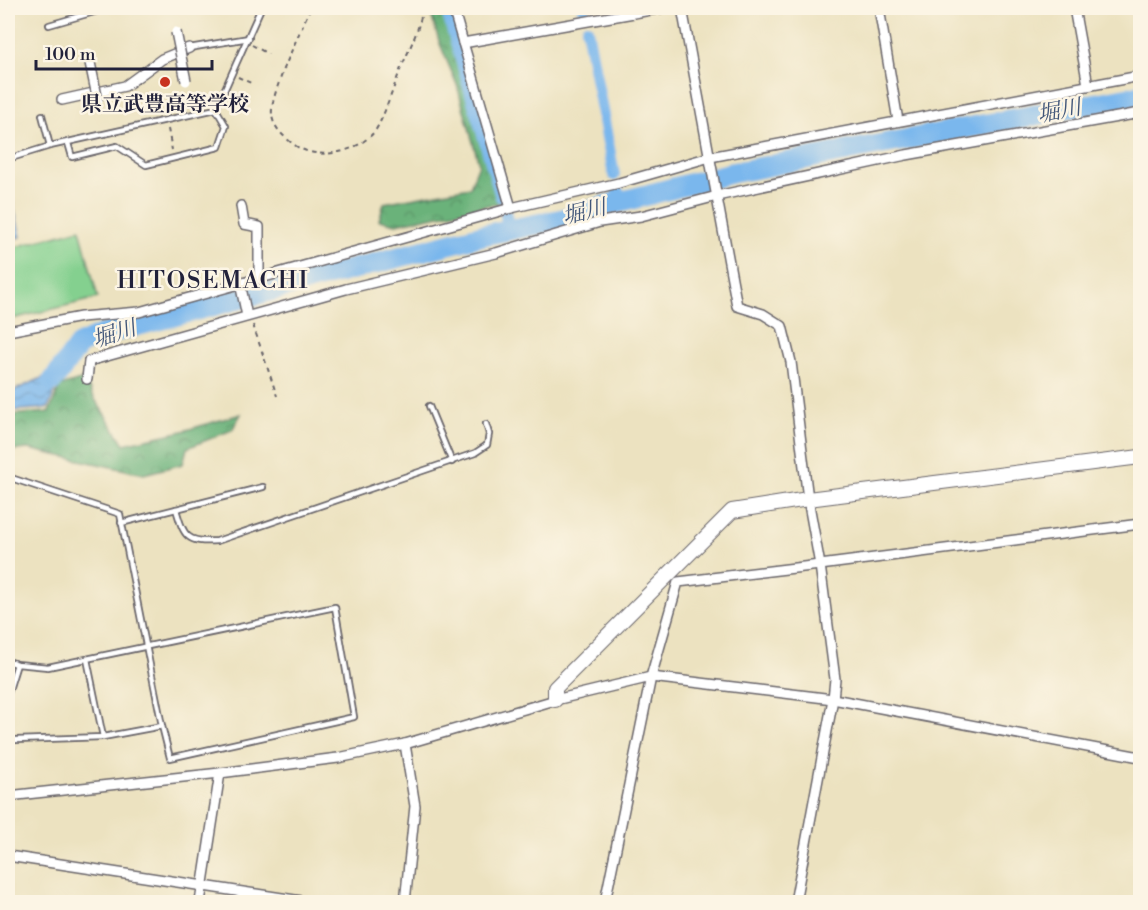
<svg xmlns="http://www.w3.org/2000/svg" width="1148" height="910" font-family="'Libre Bodoni','Noto Serif JP',serif">
  <style>
    .green { fill: #84d08f; stroke: #537965; stroke-width: 1.5 }
    .forest { fill: url(#forest-crowns); stroke: #466a5a; stroke-width: 1.5 }
    .water { fill: url(#water-waves); stroke: #4e6c94; stroke-width: 1.5 }
    .lines { fill: none; stroke-linecap: round; stroke-linejoin: round }
    .canal { stroke: #7ab7ed; stroke-width: 12 }
    .river { stroke: #7ab7ed; stroke-width: 21 }
    .lane-casing { stroke: #69656a; stroke-width: 8 }
    .street-casing { stroke: #69656a; stroke-width: 12 }
    .secondary-casing { stroke: #69656a; stroke-width: 16 }
    .path { stroke: #69656a; stroke-width: 2; stroke-dasharray: 4.5 4.5; stroke-linecap: butt }
    .lane { stroke: #fff; stroke-width: 4.5 }
    .street { stroke: #fff; stroke-width: 9 }
    .secondary { stroke: #fff; stroke-width: 14 }
    .street-bridge-casing { stroke: #69656a; stroke-width: 12; stroke-linecap: butt }
    .street-bridge { stroke: #fff; stroke-width: 9 }
    .poi-dot { fill: #c8321e; stroke: #fcf5e5; stroke-width: 2 }
    .labels { text-anchor: middle; stroke-width: 5; stroke-linejoin: round; paint-order: stroke }
    .poi-label { font-size: 21px; font-weight: bold; fill: #22223b; stroke: #fcf5e5 }
    .water-label { font-size: 22px; font-style: italic; fill: #415679; stroke: #fcf5e5 }
    .quarter-label { font-size: 24px; letter-spacing: 1.5px; fill: #22223b; stroke: #fcf5e5 }
  </style>
  <defs>
    <pattern id="forest-crowns" width="20" height="18" patternUnits="userSpaceOnUse" patternTransform="scale(1.5)"><rect width="20" height="18" fill="#6bb27a"/><path d="M2 6a3 3 0 1 1 6 0M12 15a3 3 0 1 1 6 0" fill="none" stroke="#589065"/></pattern>
    <pattern id="water-waves" width="16" height="10" patternUnits="userSpaceOnUse" patternTransform="scale(1.5)"><rect width="16" height="10" fill="#7ab7ed"/><path d="M0 5q4-4 8 0t8 0" fill="none" stroke="#6494c1"/></pattern>
  </defs>
  <rect width="100%" height="100%" fill="#fcf5e5"/>
  <filter id="ink" filterUnits="userSpaceOnUse"><feTurbulence type="fractalNoise" baseFrequency=".0167" numOctaves="2"/><feDisplacementMap in="SourceGraphic" scale="12" xChannelSelector="R" yChannelSelector="G"/><feConvolveMatrix kernelMatrix="1 2 1 2 8 2 1 2 1" color-interpolation-filters="sRGB"/></filter>
  <filter id="wash" filterUnits="userSpaceOnUse"><feTurbulence type="fractalNoise" baseFrequency=".008" numOctaves="4" result="noise"/><feDisplacementMap in="SourceGraphic" scale="24" xChannelSelector="R" yChannelSelector="G"/><feGaussianBlur stdDeviation="1.35" result="paint"/><feColorMatrix in="noise" values="0 0 0 0 0 0 0 0 0 0 0 0 0 0 0 0 0 1.4 0 .05"/><feComposite in="paint" operator="in"/></filter>
  <g filter="url(#wash)">
    <rect width="100%" height="100%" fill="#ece2c0"/>
    <path class="green" d="M80 229 98 298 8 320V249Z"/>
    <g class="forest">
      <path d="M429 8H445L497 184 499 203 396 224 379 220 384 203 470 187 479 164 457 85 440 44Z"/>
      <path d="M84 379 96 401 124 444 183 431 241 414 232 430 187 448 183 464 144 474 28 449 8 451V415L49 412 60 386Z"/>
    </g>
    <g class="water">
      <path d="M8 195H11L21 237 8 240Z"/>
      <path d="M49 375 55 391 48 408 8 411V393Z"/>
    </g>
    <g class="lines">
      <g class="canal">
        <path d="M446 8 501 197"/>
        <path d="M583 8 584 11"/>
        <path d="M587 29 614 175"/>
        <path d="M617 190 622 202"/>
        <path d="M506 215 508 230"/>
      </g>
      <path class="river" d="M52 382 79 345 101 335 483 235 563 219 605 206 731 173 1140 95"/>
    </g>
  </g>
  <g filter="url(#ink)">
    <g class="lines">
      <g class="lane-casing">
        <g id="lane">
          <path d="M49 25 108 8"/>
          <path d="M189 48 249 38"/>
          <path d="M42 115 50 146"/>
          <path d="M68 143 72 157 117 146 146 165 219 147 226 126 216 109"/>
          <path d="M8 159 50 146 216 109 261 8"/>
          <path d="M429 406 452 462"/>
          <path d="M8 477 120 514 162 726 103 737 16 740 8 739"/>
          <path d="M176 509C184 537 187 543 217 541L475 453 487 445 489 434 486 424"/>
          <path d="M121 523 263 487"/>
          <path d="M87 659 103 737"/>
          <path d="M8 661 17 664 48 667 335 607 354 717 170 758 162 726"/>
          <path d="M8 693 17 664"/>
        </g>
      </g>
      <g class="street-casing">
        <g id="street">
          <path d="M453 8 511 208"/>
          <path d="M682 8 737 306 763 314 782 326 791 362 808 499 820 565 835 679 833 699 795 902"/>
          <path d="M879 8 898 121"/>
          <path d="M1074 8 1088 85"/>
          <path d="M463 43 662 8"/>
          <path d="M62 100 125 86 162 59 189 48"/>
          <path d="M241 206 244 224 259 227V278"/>
          <path d="M240 283 247 316"/>
          <path d="M8 331 81 317 139 312 511 208 619 183 710 157 1140 76"/>
          <path d="M87 379 89 361 346 289 496 253 600 222 641 216 717 196 906 155 1140 113"/>
          <path d="M405 744 415 806 405 902"/>
          <path d="M8 796 220 773 338 758 405 744 555 700 651 677 833 699 1140 757"/>
          <path d="M8 856 308 902"/>
          <path d="M200 902 220 773"/>
          <path d="M605 902 651 677 678 582 820 565 1140 524"/>
        </g>
      </g>
      <g class="secondary-casing">
        <path id="secondary" d="M555 700V688L732 511 808 499 1140 457"/>
      </g>
      <g class="path">
        <path d="M310 8C302 29 269 95 272 115 273 128 286 139 296 146 319 161 357 153 375 131 383 120 395 83 401 68 408 52 422 24 422 8"/>
        <path d="M252 45 268 54"/>
        <path d="M238 77 253 84"/>
        <path d="M168 129 172 150"/>
        <path d="M253 325 277 396"/>
      </g>
      <use href="#lane" class="lane"/>
      <use href="#street" class="street"/>
      <use href="#secondary" class="secondary"/>
      <g class="street-bridge-casing">
        <g id="street-bridge">
          <path d="M176 32 186 81"/>
          <path d="M88 53 98 101"/>
        </g>
      </g>
      <use href="#street-bridge" class="street-bridge"/>
    </g>
  </g>
  <circle class="poi-dot" cx="165" cy="82" r="6"/>
  <g class="labels">
    <g class="poi-label">
      <text x="165" y="111">県立武豊高等学校</text>
    </g>
    <g class="water-label">
      <text transform="translate(1059 110) rotate(-11)" y="8">堀川</text>
      <text transform="translate(584 211) rotate(-14)" y="8">堀川</text>
      <text transform="translate(114 333) rotate(-18)" y="8">堀川</text>
    </g>
    <g class="quarter-label">
      <text x="213" y="288">HITOSEMACHI</text>
    </g>
  </g>
  <rect width="1148" height="910" fill="none" stroke="#fcf5e5" stroke-width="30"/>
  <path d="M36 60v9h176v-9" fill="none" stroke="#22223b" stroke-width="3"/>
  <text x="45" y="60" font-size="18" fill="#22223b" stroke="#fcf5e5" stroke-width="4.5" paint-order="stroke">100 m</text>
</svg>
